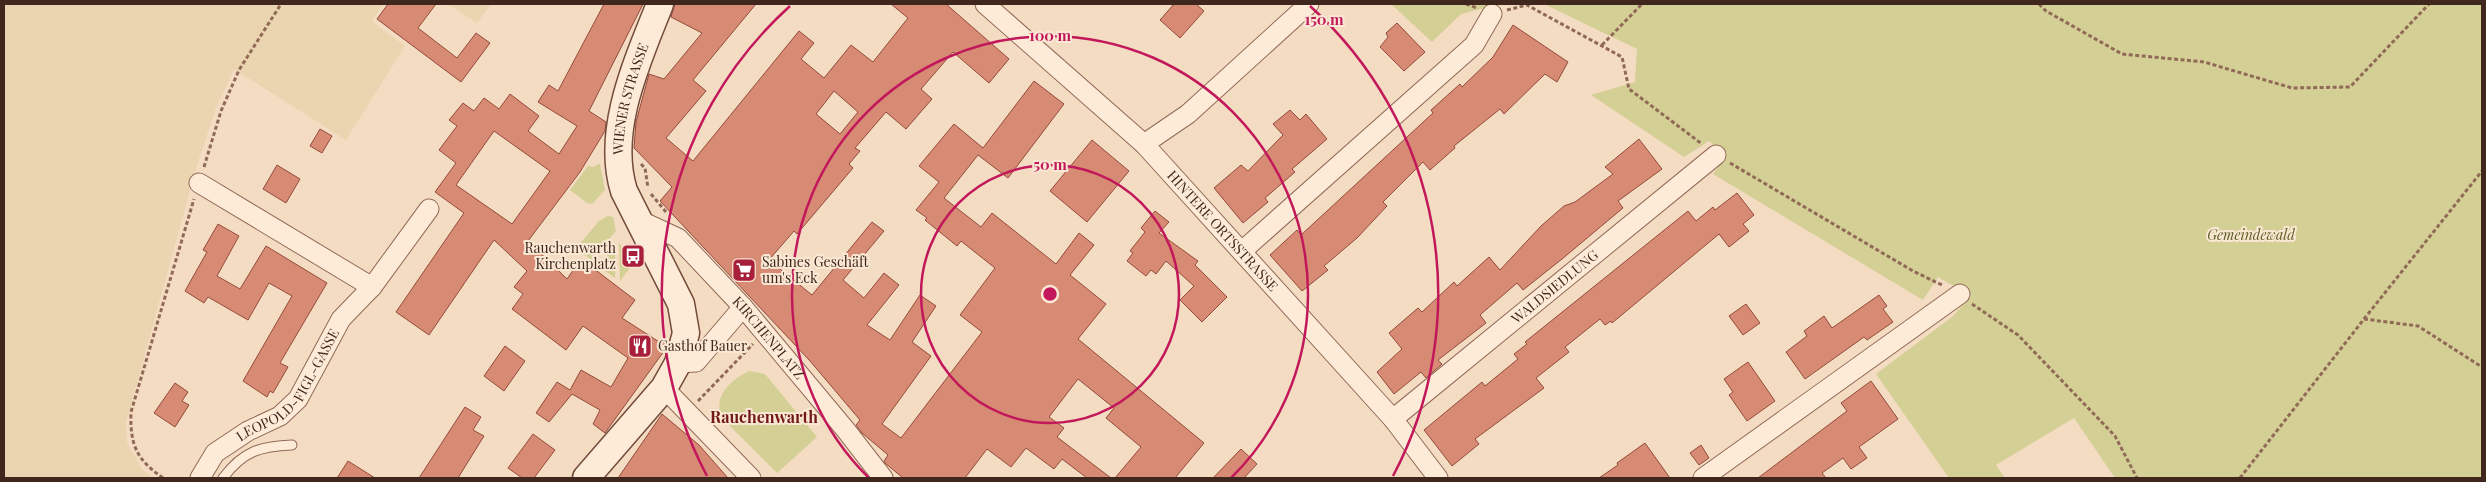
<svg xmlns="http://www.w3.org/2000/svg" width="2486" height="482" font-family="'Playfair Display',serif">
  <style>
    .farmland { fill: #ead5b0 }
    .green { fill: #d4cf95 }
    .building { fill: #d78a74; stroke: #944b39; fill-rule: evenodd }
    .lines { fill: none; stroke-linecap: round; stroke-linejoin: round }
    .lane-casing { stroke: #916a57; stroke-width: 11 }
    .street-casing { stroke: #916a57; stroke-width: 21 }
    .secondary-casing { stroke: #734b3a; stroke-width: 29 }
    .path { stroke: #916a57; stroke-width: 3; stroke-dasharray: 4 2.5; stroke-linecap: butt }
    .lane { stroke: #fdebd8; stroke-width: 9 }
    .street { stroke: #fdebd8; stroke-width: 19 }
    .secondary { stroke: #fdebd8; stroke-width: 26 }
    .ring { fill: none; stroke: #c2185b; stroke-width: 2.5 }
    .labels { text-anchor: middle; stroke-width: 4; stroke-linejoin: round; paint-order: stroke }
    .street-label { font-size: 14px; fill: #3f271d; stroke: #fae8d4 }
    .park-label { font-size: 14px; font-style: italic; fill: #5b5e21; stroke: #fae8d4 }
    .poi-label { font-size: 14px; fill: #3f271d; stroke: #fae8d4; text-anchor: start }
    .quarter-label { font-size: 16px; font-weight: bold; fill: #721817; stroke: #fae8d4 }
    .centre { fill: #c2185b; stroke: #fae8d4; stroke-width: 2.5 }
    .ring-label { font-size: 15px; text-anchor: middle; font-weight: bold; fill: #c2185b; stroke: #fae8d4; stroke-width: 4; stroke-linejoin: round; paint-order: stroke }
  </style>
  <rect width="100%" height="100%" fill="#f4dcc3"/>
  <g class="farmland">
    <path d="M4 4H383L372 21 405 46 346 140 234 69 216 108 197 165 126 423 127 442 142 469 153 478H4Z"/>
    <path d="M448 4H491L477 23Z"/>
  </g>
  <g class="green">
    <path d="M1391 4H1501L1461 14 1432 42Z"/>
    <path d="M1544 4H2482V478H2115L2074 418 1996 465 2005 478H1949L1876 374 1952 317 1971 296 1938 277 1923 300 1713 174 1727 155 1709 141 1684 157 1591 95 1635 82 1637 49Z"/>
    <path d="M598 164H600L605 190 592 204 587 203 570 190 588 166 594 167Z"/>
    <path d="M608 216 613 217 616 231 591 260 584 254 579 245 599 221Z"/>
    <path d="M619 242 627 257 624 259 629 269 620 281Z"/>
    <path d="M615 247V278L598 266Z"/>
    <path d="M749 371 765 374 817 437 777 473 722 418C712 396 731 380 749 371Z"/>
  </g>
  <g class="building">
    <path d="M388 4H436L418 28 457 58 476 33 490 43 461 82 377 19Z"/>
    <path d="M604 4H643L589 111 606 122 605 131 580 172 528 241 567 279 581 259 635 300 622 318 667 347 605 433 593 424 600 410 572 394 549 422 536 413 557 382 570 390 581 370 611 387 628 358 583 326 566 350 512 309 523 294 514 287 527 271 494 240 429 335 396 312 464 213 435 192 456 163 439 150 457 126 449 120 463 103 474 111 484 98 499 109 510 94 539 116 528 131 559 154 577 126 538 102 549 85 558 91ZM494 131 550 171 512 224 456 185Z"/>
    <path d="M675 4H756L693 80 706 91 666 138 693 161 799 31 814 43 801 59 824 78 851 45 873 62 908 18 891 4H946L1009 59 989 83 953 52 921 89 932 99 906 129 886 112 855 148 860 151 849 164 853 168 797 234 794 231 769 260 812 295 872 222 884 231 843 280 864 298 884 273 899 285 867 325 890 340 920 295 936 306 912 342 931 356 882 424 901 438 982 332 960 315 995 268 961 241 957 246 925 220 927 218 916 210 939 182 919 166 954 124 983 148 1034 81 1064 104 1008 178 978 155 944 198 981 227 992 213 1056 264 1079 233 1094 245 1070 275 1106 304 1078 339 1204 443 1175 478H1115L1141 447 1106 418 1114 408 1078 379 1049 417 1064 428 1057 437 1111 478H1087L1062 459 1054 469 1026 448 1011 467 987 449 965 478H903L885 463 884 461 888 455 862 433 856 425 860 420 810 361 660 201 672 187 634 148 636 122 649 74 664 79 702 33 671 17ZM834 91 858 112 840 134 816 114Z"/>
    <path d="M1174 4H1196L1204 11 1180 38 1160 20Z"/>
    <path d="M1397 23 1425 52 1404 71 1380 47 1388 37 1386 33Z"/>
    <path d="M1513 25 1568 62 1557 82 1545 74 1504 114 1500 109 1454 146 1455 148 1430 170 1423 162 1383 202 1387 206 1357 238 1324 266 1328 270 1302 291 1270 255 1297 230 1301 235 1433 113 1431 110 1460 84 1462 87 1493 57Z"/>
    <path d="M1290 110 1300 120 1306 114 1327 139 1292 169 1295 172 1265 198 1268 202 1243 223 1214 188 1241 165 1248 171 1283 135 1273 124Z"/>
    <path d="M320 129 332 136 322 153 310 146Z"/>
    <path d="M1639 139 1662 169 1618 201 1623 208 1562 259 1523 290 1517 283 1480 315 1486 323 1438 360 1442 364 1426 378 1421 372 1394 394 1377 372 1402 349 1389 333 1418 308 1422 312 1454 282 1457 286 1489 257 1500 270 1541 226 1564 206 1575 202 1613 174 1605 167Z"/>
    <path d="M1092 140 1129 171 1087 222 1050 191Z"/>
    <path d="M277 165 300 179 286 203 263 189Z"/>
    <path d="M1737 193 1754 215 1743 224 1749 231 1729 247 1719 234 1612 323 1611 321 1605 325 1600 319 1565 347 1569 352 1536 378 1544 388 1475 439 1479 444 1452 466 1424 430 1482 382 1485 386 1518 359 1514 354 1527 344 1525 342 1688 211 1696 221 1713 207 1715 210Z"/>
    <path d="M1155 211 1169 222 1159 233 1198 261 1195 265 1227 297 1202 322 1180 300 1194 286 1166 261 1156 274 1151 270 1146 276 1127 261 1133 253 1130 251 1145 232 1141 228Z"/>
    <path d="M218 224 239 236 217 276 240 289 266 246 327 283 280 363 288 367 273 393 270 391 267 397 243 381 292 296 269 283 248 320 208 297 204 303 185 291 207 252 203 250Z"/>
    <path d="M1879 295 1887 306 1883 309 1893 322 1867 340 1864 337 1805 379 1786 352 1807 336 1804 331 1824 316 1832 328Z"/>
    <path d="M1746 304 1760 323 1743 335 1729 316Z"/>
    <path d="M505 346 525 361 504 391 484 376Z"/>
    <path d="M1748 362 1775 401 1747 421 1729 395 1733 392 1724 379Z"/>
    <path d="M1871 381 1898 419 1859 447 1867 458 1851 469 1843 458 1822 473 1826 478H1758L1847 411 1841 403Z"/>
    <path d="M175 383 188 392 182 401 189 405 175 427 154 413Z"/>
    <path d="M465 407 481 417 473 430 484 436 458 478H419Z"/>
    <path d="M662 414 699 445 728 478H618Z"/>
    <path d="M533 434 555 450 534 478H522L508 468Z"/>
    <path d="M1645 443 1670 478H1599L1618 465 1617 463Z"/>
    <path d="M1701 445 1709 458 1699 465 1690 453Z"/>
    <path d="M1241 449 1257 464 1244 478H1213Z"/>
    <path d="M348 461 375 478H337Z"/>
  </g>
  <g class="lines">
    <g class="lane-casing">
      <path id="lane" d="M223 478C243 451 261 446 292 445"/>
    </g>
    <g class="street-casing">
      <g id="street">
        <path id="s1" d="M985 4 1144 144 1393 419 1438 478"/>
        <path d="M1144 144 1188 114 1309 4"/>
        <path d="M199 183 372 287"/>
        <path id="s2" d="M637 219 678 238 743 307 845 429 883 478"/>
        <path d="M1242 251 1474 45 1492 14"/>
        <path d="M678 363 696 362 743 307"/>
        <path d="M664 388 751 478"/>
        <path id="s3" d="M1393 419 1716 155"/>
        <path id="s4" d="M200 478 215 453 248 431 280 416 298 399 341 319 372 287 429 209"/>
        <path d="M1703 478 1960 294"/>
      </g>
    </g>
    <g class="secondary-casing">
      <g id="secondary">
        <path id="s5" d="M586 478 664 388 678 363 686 333 681 304 624 191C605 130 638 60 660 4"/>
      </g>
    </g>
    <g class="path">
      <path d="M1466 4 1477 8"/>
      <path d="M2039 4 2046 11 2122 54 2204 62 2292 88 2350 87 2429 4"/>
      <path d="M1507 10 1527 5 1622 57 1629 89 1702 144"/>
      <path d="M1602 45 1642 4"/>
      <path d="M1730 163 1913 271 1944 286"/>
      <path d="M641 164 645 168 648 188"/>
      <path d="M204 167 221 111 239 70 281 4"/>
      <path d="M651 194 666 212"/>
      <path d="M1972 304 2018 335 2115 436 2137 478"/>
      <path d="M2364 319 2418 326 2482 367"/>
      <path d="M698 401 753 344"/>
      <path d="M163 478C136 459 130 445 131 412L194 199"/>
      <path d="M2240 478 2364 319 2482 171"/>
    </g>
    <use href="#lane" class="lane"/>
    <use href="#street" class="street"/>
    <use href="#secondary" class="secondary"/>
  </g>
  <g class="ring">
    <circle cx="1050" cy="294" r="129"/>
    <path d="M869 478A258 258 0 1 1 1231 478"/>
    <path d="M707 476A388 388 0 0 1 790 6M1310 6A388 388 0 0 1 1393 476"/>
  </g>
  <defs>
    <g id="bus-square" transform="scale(1.25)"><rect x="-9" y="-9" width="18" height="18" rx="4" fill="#a81f3b" stroke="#fae8d4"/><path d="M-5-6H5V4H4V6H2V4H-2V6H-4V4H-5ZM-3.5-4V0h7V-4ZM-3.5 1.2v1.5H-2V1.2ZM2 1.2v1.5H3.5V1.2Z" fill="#fff"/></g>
    <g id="supermarket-square" transform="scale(1.25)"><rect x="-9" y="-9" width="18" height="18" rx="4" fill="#a81f3b" stroke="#fae8d4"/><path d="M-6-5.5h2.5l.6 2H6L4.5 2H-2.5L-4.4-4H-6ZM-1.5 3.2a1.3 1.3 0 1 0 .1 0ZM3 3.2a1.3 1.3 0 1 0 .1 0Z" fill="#fff"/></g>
    <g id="restaurant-square" transform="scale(1.25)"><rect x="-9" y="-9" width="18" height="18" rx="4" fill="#a81f3b" stroke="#fae8d4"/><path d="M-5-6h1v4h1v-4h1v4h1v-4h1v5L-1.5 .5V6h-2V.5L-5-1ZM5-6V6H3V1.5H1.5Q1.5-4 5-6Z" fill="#fff"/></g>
  </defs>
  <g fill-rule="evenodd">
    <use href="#bus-square" x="633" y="256"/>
    <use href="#supermarket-square" x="744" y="270"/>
    <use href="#restaurant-square" x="640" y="346"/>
  </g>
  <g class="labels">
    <g class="street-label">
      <text dy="5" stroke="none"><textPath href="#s5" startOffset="429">WIENER STRASSE</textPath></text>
      <text dy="5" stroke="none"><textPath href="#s1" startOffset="329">HINTERE ORTSSTRASSE</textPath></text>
      <text dy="5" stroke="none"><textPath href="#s3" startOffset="209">WALDSIEDLUNG</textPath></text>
      <text dy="5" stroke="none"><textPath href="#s2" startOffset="180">KIRCHENPLATZ</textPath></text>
      <text dy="5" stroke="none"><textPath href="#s4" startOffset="132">LEOPOLD-FIGL-GASSE</textPath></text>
    </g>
    <g class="park-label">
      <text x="2251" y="240">Gemeindewald</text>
    </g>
    <g class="poi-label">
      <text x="616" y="253" text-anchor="end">Rauchenwarth<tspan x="616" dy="16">Kirchenplatz</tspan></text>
      <text x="762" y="267">Sabines Geschäft<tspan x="762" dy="16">um's Eck</tspan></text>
      <text x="658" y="351">Gasthof Bauer</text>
    </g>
    <g class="quarter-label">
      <text x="764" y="423">Rauchenwarth</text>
    </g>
  </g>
  <circle cx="1050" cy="294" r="8" class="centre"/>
  <g class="ring-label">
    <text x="1324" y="25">150 m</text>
    <text x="1050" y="41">100 m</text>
    <text x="1050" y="170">50 m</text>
  </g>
  <rect width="2486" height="482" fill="none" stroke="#3f271d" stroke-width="10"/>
</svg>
